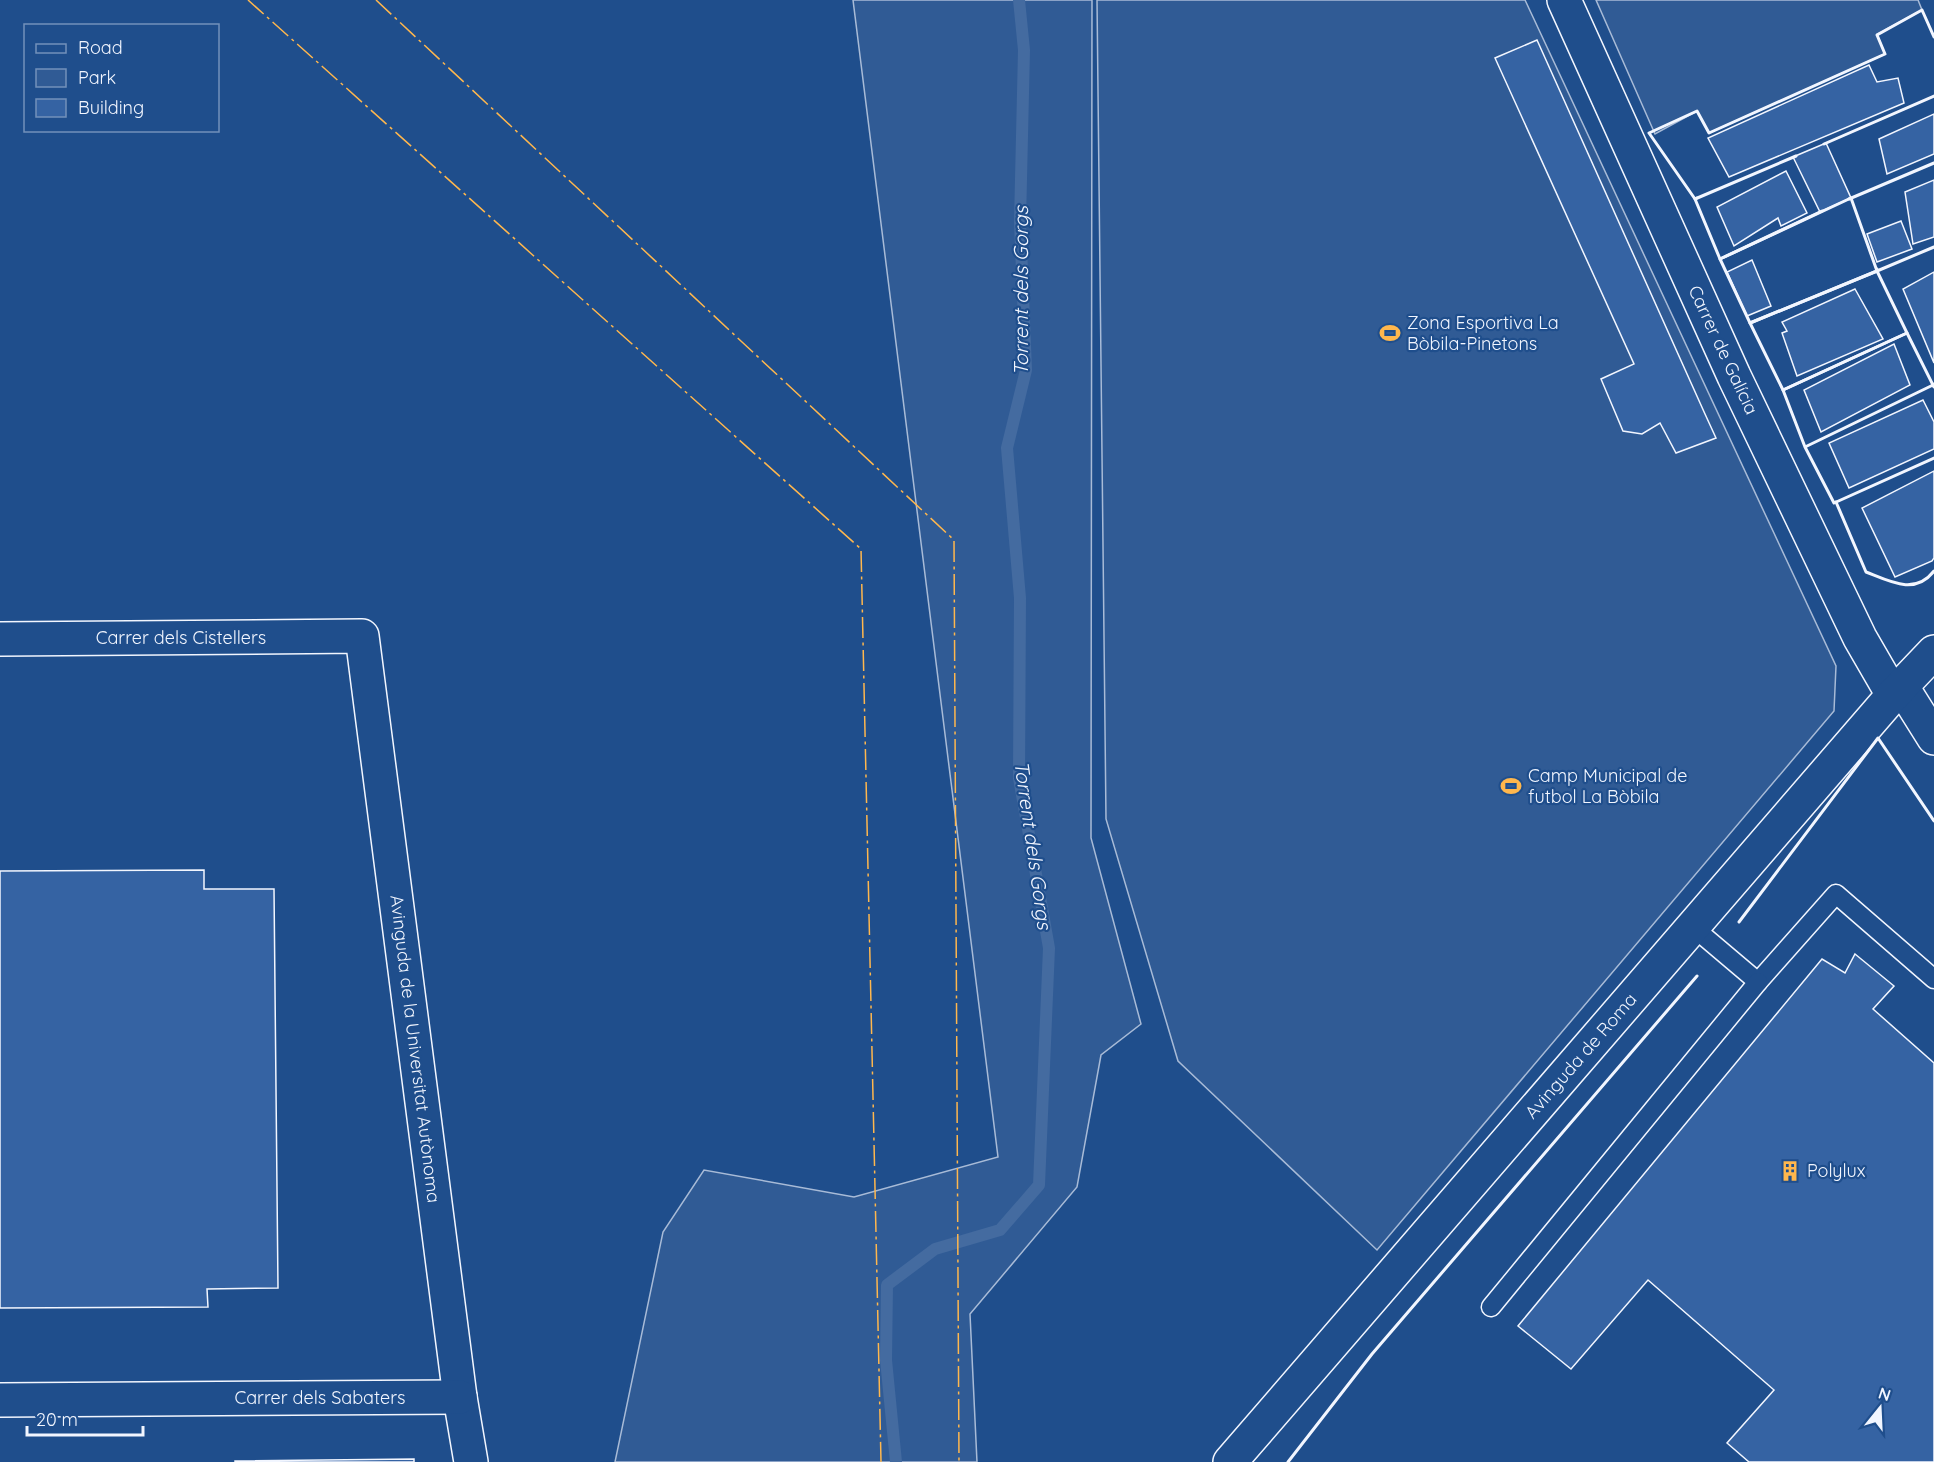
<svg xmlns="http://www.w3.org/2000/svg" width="1934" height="1462" font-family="Quicksand,sans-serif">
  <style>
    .green { fill: #305b95; stroke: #a8bbd7; stroke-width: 1.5 }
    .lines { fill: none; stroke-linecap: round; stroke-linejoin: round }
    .stream { stroke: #446ba0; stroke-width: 12 }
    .building { fill: #3563a3; stroke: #f2f6ff; stroke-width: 1.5 }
    .service-casing { stroke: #f2f6ff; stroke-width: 21 }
    .minor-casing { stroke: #f2f6ff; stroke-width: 36 }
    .tertiary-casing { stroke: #f2f6ff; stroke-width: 36 }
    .service { stroke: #1f4e8c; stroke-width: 18 }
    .minor { stroke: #1f4e8c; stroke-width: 33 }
    .tertiary { stroke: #1f4e8c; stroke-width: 33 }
    .wall { stroke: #f2f6ff; stroke-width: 3 }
    .power { stroke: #ffb74d; stroke-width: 1.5; stroke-dasharray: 21 4.5 3 4.5; stroke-linecap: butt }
    .labels { text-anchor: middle; stroke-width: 4.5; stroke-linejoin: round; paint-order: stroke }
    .poi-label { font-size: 18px; fill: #f2f6ff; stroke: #1f4e8c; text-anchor: start }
    .street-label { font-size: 18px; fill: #f2f6ff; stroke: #1f4e8c }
    .water-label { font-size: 20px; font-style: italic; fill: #f2f6ff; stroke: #1f4e8c }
  </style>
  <rect width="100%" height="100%" fill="#1f4e8c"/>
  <g class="green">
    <path d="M853 0H1092L1091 838 1141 1024 1101 1055 1077 1187 970 1314 977 1462H615L663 1232 704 1170 854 1197 998 1157Z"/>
    <path d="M1097 0H1525L1836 666 1834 711 1377 1250 1178 1061 1106 819Z"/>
    <path d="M1596 0H1918L1922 10 1877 34 1885 54 1709 133 1697 111 1655 134Z"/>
  </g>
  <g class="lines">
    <path class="stream" d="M896 1462 886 1360 887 1285 935 1249 1000 1230 1039 1185 1049 948 1019 778 1020 598 1007 448 1026 370 1020 222 1024 50 1019 0"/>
  </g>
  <g class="building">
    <path d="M1537 40 1705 414 1716 438 1676 453 1660 423 1642 434 1623 431 1601 379 1634 364 1495 58Z"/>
    <path d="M1869 65 1877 82 1898 78 1904 103 1729 177 1708 138Z"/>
    <path d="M1934 114V154L1887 174 1879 139Z"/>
    <path d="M1826 143 1851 198 1820 212 1793 157Z"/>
    <path d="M1786 171 1807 213 1781 226 1778 218 1734 246 1717 207Z"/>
    <path d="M1934 180V237L1913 244 1905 192Z"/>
    <path d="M1901 221 1912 249 1877 262 1867 234Z"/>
    <path d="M1752 260 1771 306 1747 316 1727 272Z"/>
    <path d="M1934 272V363L1903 289Z"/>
    <path d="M1855 289 1883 339 1797 376 1782 333 1787 331 1782 322Z"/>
    <path d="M1894 344 1910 385 1821 432 1804 390Z"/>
    <path d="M1923 400 1934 422V449L1849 488 1829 443Z"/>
    <path d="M1934 471V558L1932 561 1895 577 1862 508Z"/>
    <path d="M204 870V889H274L278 1288 207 1289 208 1307 0 1308V871Z"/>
    <path d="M1855 954 1894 986 1873 1009 1934 1063V1462H1749L1727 1443 1774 1390 1648 1280 1571 1369 1518 1326 1822 959 1845 973Z"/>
    <path d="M414 1459V1462H235V1461Z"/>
  </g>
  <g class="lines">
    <g class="service-casing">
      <g id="service">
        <path d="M1693 927 1758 982 1836 894 1934 979"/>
        <path d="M1491 1307 1758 982"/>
      </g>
    </g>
    <g class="minor-casing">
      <g id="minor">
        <path d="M1564 0 1734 376 1860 638 1893 695"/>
        <path d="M0 639 362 636 460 1397 471 1462"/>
        <path d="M1902 687 1934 738"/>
        <path d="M0 1400 460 1397"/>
      </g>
    </g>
    <g class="tertiary-casing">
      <path id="tertiary" d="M1230 1462 1893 695 1934 652"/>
    </g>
    <use href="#service" class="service"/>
    <use href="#minor" class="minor"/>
    <use href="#tertiary" class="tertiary"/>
    <g class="wall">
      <path d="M1824 144 1934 96"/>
      <path d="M1796 156 1695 199 1649 133 1697 111 1709 133 1885 54 1877 35 1922 10 1934 37"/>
      <path d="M1697 198 1695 199 1720 259 1822 211"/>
      <path d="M1851 198 1877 271 1750 323 1720 259Z"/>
      <path d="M1849 199 1934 163"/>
      <path d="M1877 269V271L1934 247"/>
      <path d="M1877 271 1907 333 1783 390 1750 323Z"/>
      <path d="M1933 385 1907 333 1783 390 1805 447 1933 385 1934 384V387L1933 385 1805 447 1834 503 1934 458"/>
      <path d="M1836 502 1866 572C1889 581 1915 596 1934 571"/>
      <path d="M1739 922 1878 738 1934 821"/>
      <path d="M1288 1462 1372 1354 1697 976"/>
    </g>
    <g class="power">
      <path d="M248 0 861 549 881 1462"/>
      <path d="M376 0 954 540 959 1462"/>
    </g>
  </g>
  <defs>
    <g id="stadium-bare" transform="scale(1.62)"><path d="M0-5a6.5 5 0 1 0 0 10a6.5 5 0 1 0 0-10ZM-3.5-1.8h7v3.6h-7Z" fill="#ffb74d" stroke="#1f4e8c" stroke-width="2.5" paint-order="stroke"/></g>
    <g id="building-bare" transform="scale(1.62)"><path d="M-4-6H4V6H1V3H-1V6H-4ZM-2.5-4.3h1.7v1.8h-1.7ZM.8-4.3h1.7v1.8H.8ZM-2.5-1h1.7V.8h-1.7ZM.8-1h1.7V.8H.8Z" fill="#ffb74d" stroke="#1f4e8c" stroke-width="2.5" paint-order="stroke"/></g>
  </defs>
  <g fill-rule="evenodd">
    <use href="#stadium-bare" x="1390" y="333"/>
    <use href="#stadium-bare" x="1511" y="786"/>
    <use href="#building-bare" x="1790" y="1171"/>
  </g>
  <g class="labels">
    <g class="poi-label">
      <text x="1407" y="329">Zona Esportiva La<tspan x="1407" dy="21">Bòbila-Pinetons</tspan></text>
      <text x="1528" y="782">Camp Municipal de<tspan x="1528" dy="21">futbol La Bòbila</tspan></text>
      <text x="1807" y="1177">Polylux</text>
    </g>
    <g class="street-label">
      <text transform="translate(1723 350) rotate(65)" y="6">Carrer de Galícia</text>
      <text x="181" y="644">Carrer dels Cistellers</text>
      <text transform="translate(415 1049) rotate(83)" y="6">Avinguda de la Universitat Autònoma</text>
      <text transform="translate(1581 1056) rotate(-49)" y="6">Avinguda de Roma</text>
      <text x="320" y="1404">Carrer dels Sabaters</text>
    </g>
    <g class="water-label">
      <text transform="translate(1021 291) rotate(-90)" y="7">Torrent dels Gorgs</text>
      <text transform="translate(1033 845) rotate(82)" y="7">Torrent dels Gorgs</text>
    </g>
  </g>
  <rect x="24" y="24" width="195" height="108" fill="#1f4e8c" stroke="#7391ba" stroke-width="1.5"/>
  <rect x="36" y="44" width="30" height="9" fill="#1f4e8c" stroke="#7391ba" stroke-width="1.5"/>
  <text x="78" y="54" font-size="18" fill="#f2f6ff">Road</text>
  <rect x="36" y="69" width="30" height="18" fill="#305b95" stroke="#7391ba" stroke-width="1.5"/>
  <text x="78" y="84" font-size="18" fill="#f2f6ff">Park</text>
  <rect x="36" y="99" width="30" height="18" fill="#3563a3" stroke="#7391ba" stroke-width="1.5"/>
  <text x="78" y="114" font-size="18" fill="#f2f6ff">Building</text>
  <g transform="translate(1880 1408) rotate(18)" stroke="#1f4e8c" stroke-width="4.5" paint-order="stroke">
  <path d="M0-4.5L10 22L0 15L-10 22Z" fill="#f2f6ff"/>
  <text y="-9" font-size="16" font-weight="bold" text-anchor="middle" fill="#f2f6ff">N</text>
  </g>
  <path d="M27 1426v9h116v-9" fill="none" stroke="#f2f6ff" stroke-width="3"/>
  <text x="36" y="1426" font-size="18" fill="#f2f6ff" stroke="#1f4e8c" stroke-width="4.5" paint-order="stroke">20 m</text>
</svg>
